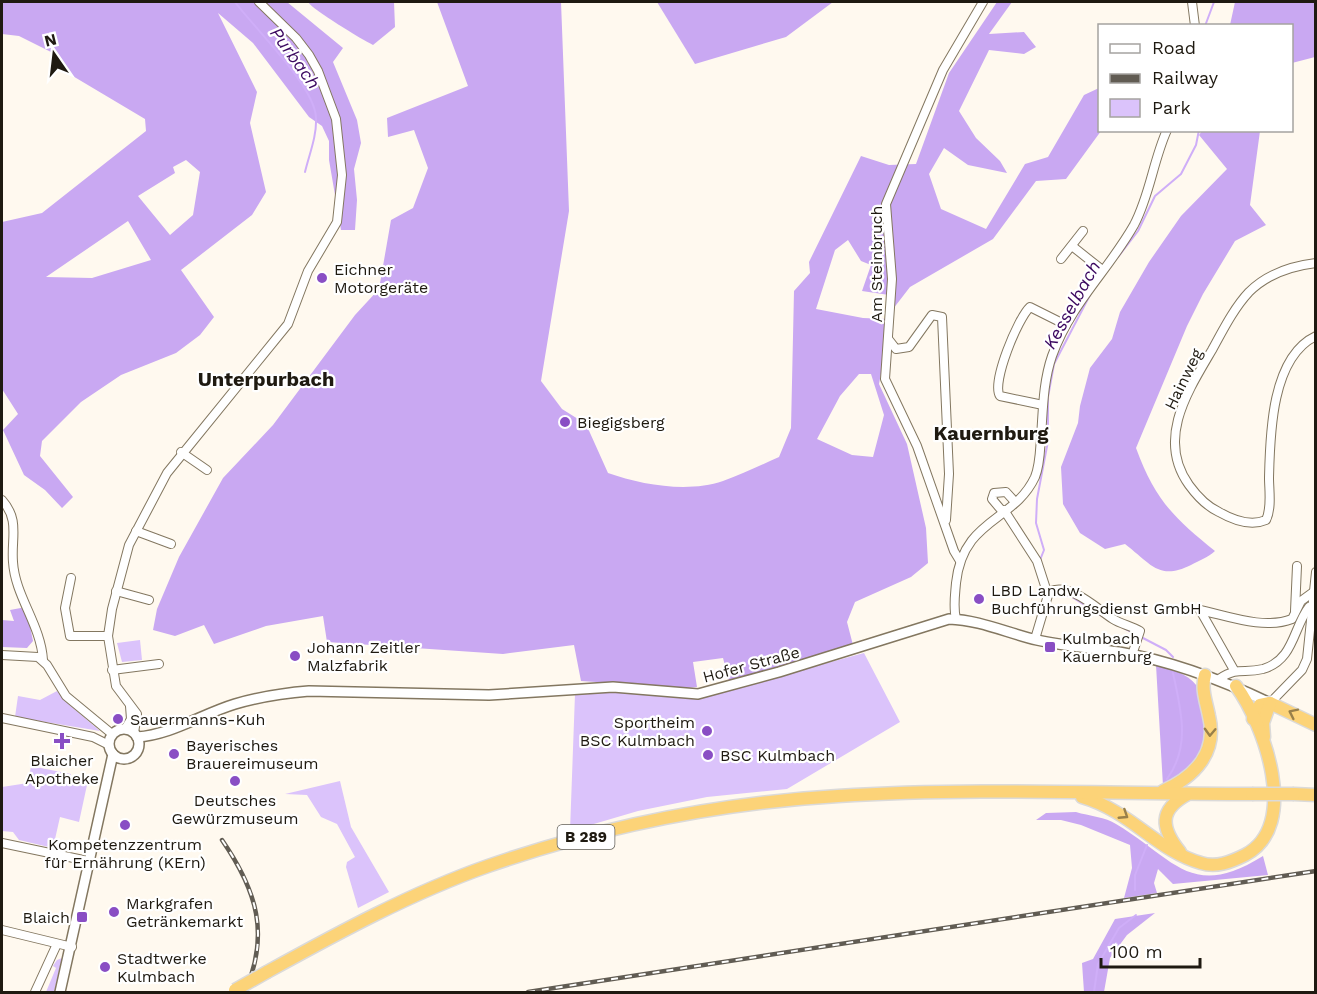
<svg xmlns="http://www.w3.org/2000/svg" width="1317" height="994" font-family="'Work Sans',sans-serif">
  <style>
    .green { fill: #dbc3fb }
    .forest { fill: #c9a8f2; fill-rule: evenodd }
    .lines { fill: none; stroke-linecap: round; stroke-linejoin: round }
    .stream { stroke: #cfaef8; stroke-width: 2 }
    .minor-casing { stroke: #837760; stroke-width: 10 }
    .tertiary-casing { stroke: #837760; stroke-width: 12 }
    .trunk-casing { stroke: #dbdad9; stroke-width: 15 }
    .minor { stroke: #fff; stroke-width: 8 }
    .tertiary { stroke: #fff; stroke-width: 9 }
    .trunk { stroke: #fcd378; stroke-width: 12 }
    .rail-casing { stroke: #615c53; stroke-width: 4.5 }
    .rail { stroke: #fff; stroke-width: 2; stroke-dasharray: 7; stroke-linecap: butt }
    .trunk-bridge-casing { stroke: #dbdad9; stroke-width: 15; stroke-linecap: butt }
    .trunk-bridge { stroke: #fcd378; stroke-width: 12 }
    .oneway { stroke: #99804a }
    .poi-dot { fill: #894ec4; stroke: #fff; stroke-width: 2 }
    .labels { text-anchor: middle; stroke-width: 4.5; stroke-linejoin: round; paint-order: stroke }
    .shield { fill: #fff; stroke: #625f58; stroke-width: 1.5 }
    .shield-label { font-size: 15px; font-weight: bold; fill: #1f1a11 }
    .street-label { font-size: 16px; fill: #1f1a11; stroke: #fff }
    .poi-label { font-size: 16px; fill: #1f1a11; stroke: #fff; text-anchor: start }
    .water-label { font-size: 18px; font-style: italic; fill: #3b0860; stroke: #fff }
    .quarter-label { font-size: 20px; font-weight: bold; fill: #1f1a11; stroke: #fff }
  </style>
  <rect width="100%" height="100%" fill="#fff9ef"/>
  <g class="green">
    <path d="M140 640 142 660 122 662 117 643Z"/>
    <path d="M864 653 900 722 787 789 707 797 638 811 570 831 575 694 609 692 698 698Z"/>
    <path d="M57 691 65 701 100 731 15 717 18 696 40 700Z"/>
    <path d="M31 766 71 774 70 782 87 785 79 822 60 817 53 848 19 840 13 832 2 831V787L28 783Z"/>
    <path d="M340 781 351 827 389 892 358 908 346 867 347 862 355 857 337 824 321 817 307 795 285 794Z"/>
    <path d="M62 958 54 992H46L56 968 53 966 57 960Z"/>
  </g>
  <g class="forest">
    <path d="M2 2H287L343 48 333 62 357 120 361 143 354 169 357 200 355 230H341L329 160V141L322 126 309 117 253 43 218 13 257 92 250 123 266 192 252 215 181 270 214 317 200 335 176 353 121 375 81 402 42 441 40 456 73 497 62 508 45 490 24 475 3 430 18 414 2 389V222L42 213 146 131 145 119 66 72 55 54 19 36 2 34ZM186 160 200 172 193 215 170 235 138 196 175 173 173 167ZM128 221 151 260 92 278 46 277Z"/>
    <path d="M308 2H394L395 27 373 45C361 39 313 10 308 2Z"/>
    <path d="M437 2H561L569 211 541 381 562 409 586 424 608 473C642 485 688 493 723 481 742 474 761 465 779 457L791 428 794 291 810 273 809 262 861 156 889 165 916 164 949 73 997 2H1012L989 34 1024 32 1036 47 1024 54 989 50 959 111 976 138 1000 161 1007 173 968 165 944 148 929 174 941 209 986 229 1025 164 1048 157 1084 95 1099 88 1101 131 1066 179 1036 181 993 239 910 287 893 309 879 384 907 444 926 528 928 563 911 577 855 602 847 622 853 645 729 681 723 658 693 662 697 687 686 688 581 681 574 645 503 654 327 642 323 616 266 626 214 644 204 625 175 636 153 630 157 609 179 557 223 478 273 425 355 315 379 289 391 220 413 208 428 168 414 130 388 137 387 118 468 86ZM848 240 861 261 871 265 862 291 889 295 887 319 863 318 816 309 835 250ZM859 374H871L884 415 873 457 852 455 817 439 840 396Z"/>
    <path d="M657 2H833L786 37 695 64Z"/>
    <path d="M1235 2H1315V57L1292 63V26L1230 25Z"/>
    <path d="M1202 131H1260L1250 205 1266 225 1235 241 1203 294 1187 326 1136 448C1155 500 1174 518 1215 551 1207 558 1200 560 1191 565 1159 581 1151 564 1125 544L1105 549 1080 533 1063 504 1061 467 1078 423 1080 406 1090 368 1112 339 1120 312 1149 262 1181 216 1227 169 1199 135Z"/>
    <path d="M26 607 33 641 27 648 2 647V620L14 621 10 610Z"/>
    <path d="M1156 665C1171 669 1187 673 1197 686 1210 704 1210 744 1198 762 1191 772 1173 780 1163 786Z"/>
    <path d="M1076 812C1089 816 1106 817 1116 824 1175 859 1191 901 1263 856L1268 875 1173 884 1158 869 1154 883 1157 893 1124 898 1132 868 1130 845 1081 825 1061 820H1036L1046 813Z"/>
    <path d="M1155 913 1127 935 1110 958 1104 992H1084L1082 963 1093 959 1115 919Z"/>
  </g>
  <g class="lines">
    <g class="stream">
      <path d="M235 2C255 29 315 86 316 118 317 136 309 155 305 172"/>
      <path d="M1205 26 1214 2"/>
      <path d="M1118 257 1138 231 1155 196 1181 174 1196 145 1199 130"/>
      <path d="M1040 560 1044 550 1036 523 1037 499 1048 441V397L1054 364 1090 295"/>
      <path d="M1055 593 1072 597 1108 620"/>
      <path d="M1118 625 1166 650 1173 657"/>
      <path d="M1167 779C1191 746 1181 710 1173 673"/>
      <path d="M1135 890V875L1147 845"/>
      <path d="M1094 992 1098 964 1119 928 1136 915"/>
    </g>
    <g class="minor-casing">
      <g id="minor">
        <path d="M1192 2 1195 26"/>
        <path d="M1072 246 1101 269"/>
        <path d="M1061 259 1083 231"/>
        <path d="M1316 263C1291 266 1267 274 1249 292 1234 308 1223 330 1212 350 1188 391 1156 439 1189 485 1197 496 1206 506 1219 512 1233 520 1250 527 1266 520 1272 508 1269 490 1269 478 1270 436 1271 357 1316 336"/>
        <path d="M889 340 896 349 909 347 932 315 942 317 949 474 946 520"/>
        <path d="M1043 405 1000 396C991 383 1018 318 1030 307L1066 325"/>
        <path d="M181 452 207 470"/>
        <path d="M2 500C20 520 11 538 13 562 15 596 41 625 43 660"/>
        <path d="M1004 510 1037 561 1048 595"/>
        <path d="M1003 512 992 499 994 493 1006 492 1015 502"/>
        <path d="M136 531 171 544"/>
        <path d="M960 561 954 551 917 446 885 379 892 279 886 204 943 70 983 2"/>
        <path d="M71 578 65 608 70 636H108"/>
        <path d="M116 591 149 600"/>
        <path d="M1200 610C1228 616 1264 630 1292 619L1301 601 1312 593"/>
        <path d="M1200 610 1234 670"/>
        <path d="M1295 611 1297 566"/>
        <path d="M956 619C953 607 955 596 956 583 963 518 1014 522 1035 477 1040 465 1040 450 1041 437 1043 410 1043 382 1052 356 1071 303 1108 271 1134 225 1150 195 1153 161 1167 130"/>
        <path d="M1035 639 1049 592C1069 581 1097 609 1113 619 1121 624 1131 626 1140 631L1132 655"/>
        <path d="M2 655 38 657 47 665 66 696 112 734"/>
        <path d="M112 670 159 664"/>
        <path d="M1219 679C1239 666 1243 674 1263 669 1294 660 1293 628 1309 607"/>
        <path d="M1270 703 1302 670 1307 659 1316 572"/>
        <path d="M2 718 93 737 109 745"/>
        <path d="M125 729 131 719 130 706"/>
        <path d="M134 733 137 714 116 686 108 636 112 609 129 545 167 473 288 324 308 271 337 222 342 175 336 119 318 71 309 55 296 38 259 2"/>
        <path d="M2 843 88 861"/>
        <path d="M2 930 72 947"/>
        <path d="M35 992 57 944"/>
      </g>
    </g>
    <g class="tertiary-casing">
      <g id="tertiary">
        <circle cx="124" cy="744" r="15"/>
        <path d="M137 737C171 735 202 714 235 704 259 697 284 693 309 691L489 695 613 687 698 694 779 672 949 619C980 620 1007 633 1037 640 1064 646 1092 648 1119 652 1172 661 1222 680 1270 703"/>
        <path d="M60 992 113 754"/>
      </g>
    </g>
    <g class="trunk-casing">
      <g id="trunk">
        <path d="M1253 719 1260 705 1270 703 1316 725"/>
        <path d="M1264 737 1263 723 1270 703"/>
        <path d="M1163 791C1194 777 1218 753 1209 716 1206 701 1201 689 1205 675"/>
        <path d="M1294 794 1316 795"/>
        <path d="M1082 797C1131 811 1157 851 1201 863 1216 868 1231 862 1245 855 1301 826 1264 724 1236 686"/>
        <path d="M1180 852C1161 828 1158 810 1188 794"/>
        <path d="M267 972C338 933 411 893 488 866 600 827 720 803 838 796 975 787 1114 794 1252 794"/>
      </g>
    </g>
    <use href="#minor" class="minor"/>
    <use href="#tertiary" class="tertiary"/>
    <use href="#trunk" class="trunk"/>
    <g class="rail-casing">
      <g id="rail">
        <path d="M222 840C257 891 270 934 245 992"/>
        <path d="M528 992 1316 871"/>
      </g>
    </g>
    <use href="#rail" class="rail"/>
    <g class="trunk-bridge-casing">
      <g id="trunk-bridge">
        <path d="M1252 794H1294"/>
        <path d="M235 990 267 972"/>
      </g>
    </g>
    <use href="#trunk-bridge" class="trunk-bridge"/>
  </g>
  <defs><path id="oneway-chevron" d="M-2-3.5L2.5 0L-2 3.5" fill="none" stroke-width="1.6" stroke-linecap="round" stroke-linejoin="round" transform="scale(1.5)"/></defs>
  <g class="oneway">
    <use href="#oneway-chevron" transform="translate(1293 713) rotate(-154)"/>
    <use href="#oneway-chevron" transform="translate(1210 732) rotate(92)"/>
    <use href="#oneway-chevron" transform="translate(1124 815) rotate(33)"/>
  </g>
  <g class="poi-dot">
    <circle cx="322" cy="278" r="6"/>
    <circle cx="565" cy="422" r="6"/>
    <circle cx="979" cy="599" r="6"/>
    <rect x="1044" y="641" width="12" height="12" rx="3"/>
    <circle cx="295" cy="656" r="6"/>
    <circle cx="118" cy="719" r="6"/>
    <circle cx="707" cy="731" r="6"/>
    <path d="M59 732h6v6h6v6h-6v6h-6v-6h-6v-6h6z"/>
    <circle cx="174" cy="754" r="6"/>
    <circle cx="708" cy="755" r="6"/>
    <circle cx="235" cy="781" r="6"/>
    <circle cx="125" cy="825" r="6"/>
    <circle cx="114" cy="912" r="6"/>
    <rect x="76" y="911" width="12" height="12" rx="3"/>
    <circle cx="105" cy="967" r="6"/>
  </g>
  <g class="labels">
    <rect class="shield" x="557.5" y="825" width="57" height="24" rx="4.5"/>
    <g class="shield-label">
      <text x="586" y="842">B 289</text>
    </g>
    <g class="street-label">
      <text transform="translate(876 264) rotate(-90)" y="6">Am Steinbruch</text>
      <text transform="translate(1183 379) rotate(-64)" y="6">Hainweg</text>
      <text transform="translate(751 664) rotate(-15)" y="6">Hofer Straße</text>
    </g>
    <g class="poi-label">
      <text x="334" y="275">Eichner<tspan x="334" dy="18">Motorgeräte</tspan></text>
      <text x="577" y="428">Biegigsberg</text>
      <text x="991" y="596">LBD Landw.<tspan x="991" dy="18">Buchführungsdienst GmbH</tspan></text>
      <text x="1062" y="644">Kulmbach<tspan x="1062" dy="18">Kauernburg</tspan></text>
      <text x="307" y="653">Johann Zeitler<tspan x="307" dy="18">Malzfabrik</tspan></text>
      <text x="130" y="725">Sauermanns-Kuh</text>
      <text x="695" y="728" text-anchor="end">Sportheim<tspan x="695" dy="18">BSC Kulmbach</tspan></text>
      <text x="186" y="751">Bayerisches<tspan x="186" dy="18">Brauereimuseum</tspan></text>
      <text x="720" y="761">BSC Kulmbach</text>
      <text x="62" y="766" text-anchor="middle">Blaicher<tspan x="62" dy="18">Apotheke</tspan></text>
      <text x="235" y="806" text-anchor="middle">Deutsches<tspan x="235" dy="18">Gewürzmuseum</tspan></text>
      <text x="125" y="850" text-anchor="middle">Kompetenzzentrum<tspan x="125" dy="18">für Ernährung (KErn)</tspan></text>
      <text x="126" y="909">Markgrafen<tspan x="126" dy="18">Getränkemarkt</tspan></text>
      <text x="70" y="923" text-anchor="end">Blaich</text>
      <text x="117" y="964">Stadtwerke<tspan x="117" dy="18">Kulmbach</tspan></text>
    </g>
    <g class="water-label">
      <text transform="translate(295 58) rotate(54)" y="6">Purbach</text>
      <text transform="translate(1072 305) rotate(-61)" y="6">Kesselbach</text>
    </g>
    <g class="quarter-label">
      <text x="266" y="386">Unterpurbach</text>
      <text x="991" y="440">Kauernburg</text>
    </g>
  </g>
  <rect width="1317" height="994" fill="none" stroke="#1f1a11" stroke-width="6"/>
  <rect x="1098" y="24" width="195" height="108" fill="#ffffff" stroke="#a5a3a0" stroke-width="1.5"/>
  <rect x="1110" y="44" width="30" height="9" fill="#ffffff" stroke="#a5a3a0" stroke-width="1.5"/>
  <text x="1152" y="54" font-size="18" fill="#1f1a11">Road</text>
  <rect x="1110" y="74" width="30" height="9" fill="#615c53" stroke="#a5a3a0" stroke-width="1.5"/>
  <text x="1152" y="84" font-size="18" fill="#1f1a11">Railway</text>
  <rect x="1110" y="99" width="30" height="18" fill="#dbc3fb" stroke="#a5a3a0" stroke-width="1.5"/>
  <text x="1152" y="114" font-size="18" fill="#1f1a11">Park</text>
  <g transform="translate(54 54) rotate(346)" stroke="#ffffff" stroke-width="4.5" paint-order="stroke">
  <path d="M0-4.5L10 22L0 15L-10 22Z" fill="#1f1a11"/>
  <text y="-9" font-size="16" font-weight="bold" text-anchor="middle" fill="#1f1a11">N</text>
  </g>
  <path d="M1101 958v9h99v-9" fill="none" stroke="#1f1a11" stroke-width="3"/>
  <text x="1110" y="958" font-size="18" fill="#1f1a11" stroke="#ffffff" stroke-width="4.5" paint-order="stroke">100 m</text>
</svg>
